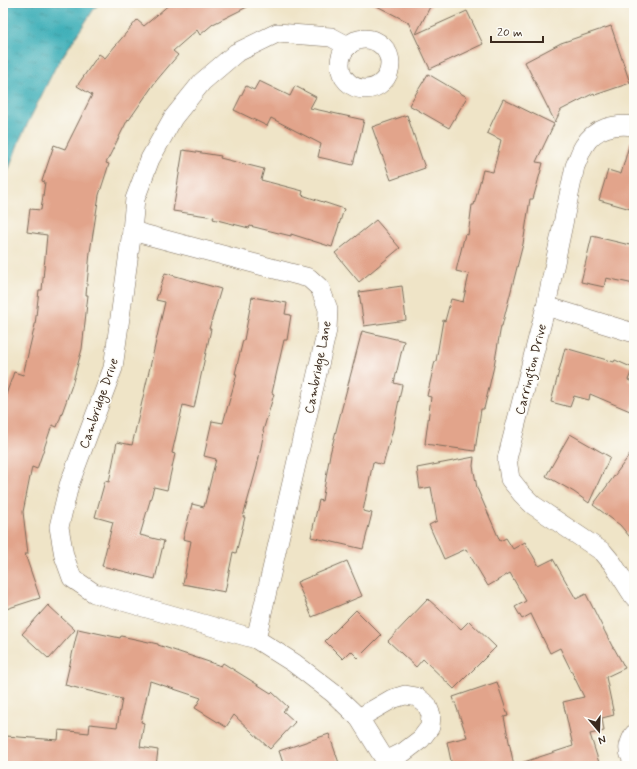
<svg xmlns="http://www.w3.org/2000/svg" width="637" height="769" font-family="Mynerve,sans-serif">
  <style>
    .water { fill: url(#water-ripples); stroke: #3c6c6b }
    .building { fill: #e2a48b }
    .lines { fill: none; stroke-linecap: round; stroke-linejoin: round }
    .street-casing { stroke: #7a6b59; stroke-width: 20 }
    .street { stroke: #fff; stroke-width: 19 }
    .labels { text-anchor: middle; stroke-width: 3; stroke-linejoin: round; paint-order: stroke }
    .street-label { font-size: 13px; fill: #3b2a1e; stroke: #fdfcf7 }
  </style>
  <defs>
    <pattern id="water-ripples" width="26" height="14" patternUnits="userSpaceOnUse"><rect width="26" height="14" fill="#3eafb8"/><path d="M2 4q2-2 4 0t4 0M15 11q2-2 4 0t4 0" fill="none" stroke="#358f95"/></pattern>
  </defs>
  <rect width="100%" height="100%" fill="#fdfcf7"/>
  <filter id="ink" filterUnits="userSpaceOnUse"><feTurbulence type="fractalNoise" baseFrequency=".025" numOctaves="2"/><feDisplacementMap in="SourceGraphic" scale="8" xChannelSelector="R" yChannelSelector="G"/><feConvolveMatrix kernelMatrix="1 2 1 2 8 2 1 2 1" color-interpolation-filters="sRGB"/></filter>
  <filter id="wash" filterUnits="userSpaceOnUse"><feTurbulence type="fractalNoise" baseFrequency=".012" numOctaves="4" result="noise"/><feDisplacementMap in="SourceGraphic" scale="16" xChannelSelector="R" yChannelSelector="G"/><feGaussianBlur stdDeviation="0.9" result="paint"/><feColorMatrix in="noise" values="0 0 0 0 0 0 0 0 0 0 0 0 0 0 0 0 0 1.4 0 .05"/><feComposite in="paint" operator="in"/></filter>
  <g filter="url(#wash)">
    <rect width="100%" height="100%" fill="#efe4c7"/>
    <path class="water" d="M3 3H100L94 9 55 68 20 139 6 177 3 211Z"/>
    <g id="blocks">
      <g class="building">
        <path d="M171 3H255L213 24 200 35 197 30 173 51 178 55 156 81 129 120 128 119 106 163 109 164 99 195 90 252 86 295H88L82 349 72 385 57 427 52 425 37 469 32 467 23 512 28 554H25L40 598 3 610V403L14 372 23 375 35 325 39 290H42L47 235 27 232 30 209 41 210 45 182 42 181 54 145 65 149 92 95 77 86 99 54 105 58 137 20 144 26Z"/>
        <path d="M371 3H432L416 34 467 11 483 44 430 69 408 22Z"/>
        <path d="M611 26 630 83 595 95 594 93 561 110 555 122 525 62 561 43Z"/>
        <path d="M428 74 467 97 449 128 409 105Z"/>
        <path d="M259 81 290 96 295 86 316 97 310 108 364 120 353 165 318 157 321 144 271 118 267 126 234 110 246 86 254 90Z"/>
        <path d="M503 99 554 124 536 162 543 163 533 199H530L523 244 502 326H501L494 366 484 409H481L475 451 425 444 431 397 427 396 435 361H436L443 320 445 321 451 299 463 302 469 274 456 271 465 234 468 235 472 205H474L483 170 493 172 501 140 487 133Z"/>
        <path d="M407 115 425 168 391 180 372 127Z"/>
        <path d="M630 142H634V210L599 200 608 170 621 174Z"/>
        <path d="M183 150 221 156 220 158 264 169 261 180 303 191 302 195 344 209 332 247 291 234V236L250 226 249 228 213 219 214 217 173 211Z"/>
        <path d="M376 220 400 248 359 282 335 253Z"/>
        <path d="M592 236 634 246V284L606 278 604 287 581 282Z"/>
        <path d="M165 273 221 289 209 329H211L194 408 183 405 172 453 175 454 167 490 154 487 140 535 164 541 155 579 102 566 113 522 95 517 105 481 109 482 117 442 132 445 165 302 156 300Z"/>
        <path d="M402 286 406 320 364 326 359 292Z"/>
        <path d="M252 297 287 303 285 314 291 315 287 340H284L272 393 274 394 263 431 264 432 257 467 243 517H245L236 553 233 552 225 592 183 584 191 541 183 539 192 504 204 507 216 459 204 456 212 421 223 423 237 374H235L243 340H244Z"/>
        <path d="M362 331 404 341 394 383 402 385 393 429 383 465 373 462 363 511 372 513 363 549 311 537 319 500 322 501 330 454Z"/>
        <path d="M565 348 614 362 615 360 633 368 628 380 634 383V402L630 411 590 394 589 400 574 396 570 407 551 402Z"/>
        <path d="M570 434 610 457 589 503 574 492 546 476Z"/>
        <path d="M634 449V542L620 525 593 505Z"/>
        <path d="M474 457 473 466 477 488 500 541 506 538 513 549 525 542 539 566 553 559 576 599 586 594 613 648H614L625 668 606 677 614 715 602 718 604 731 590 734 600 766H521V763L573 746 563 702 584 697 560 648 550 653 531 614 522 619 515 607 526 601 510 573 488 586 466 549 444 559 429 525 437 521 431 487 420 489 417 468Z"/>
        <path d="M347 561 362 596 312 617 297 582Z"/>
        <path d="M428 599 461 629 469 621 496 647 454 689 423 659 416 667 388 641Z"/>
        <path d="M48 605 75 630 49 659 22 634Z"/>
        <path d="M356 610 381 635 358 658 351 651 343 659 325 641Z"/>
        <path d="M78 629 120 638 121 636 158 644V645L221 666 223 663 271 693 272 692 288 707 283 711 295 722 270 749 234 715 226 727 195 708 201 698 150 681 141 722 144 723 140 747 158 750 156 766H4L6 736 58 740 59 730 89 733 90 724 117 727 122 699 65 685Z"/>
        <path d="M497 682 508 716 504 717 514 766H452L447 742 467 737 453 697Z"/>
        <path d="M329 734 340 766H284L279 751Z"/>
      </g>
    </g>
  </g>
  <g filter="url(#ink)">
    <use href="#blocks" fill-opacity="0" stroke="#7a6b59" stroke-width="1"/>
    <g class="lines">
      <g class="street-casing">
        <g id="street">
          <circle cx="365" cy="64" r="25"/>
          <path d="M348 46 331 37 277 33 236 53 202 82 173 118 150 159 135 199 132 231 113 368 69 485 59 527 64 556 72 578 94 593 256 639 294 663 333 693 359 718 389 766"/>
          <path d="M634 126C615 123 594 128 584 146 580 152 578 160 575 166L546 306 507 459 510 479 522 494 533 505 603 552 613 564 634 597"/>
          <path d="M132 231 309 278 320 288 328 309 327 330 256 639"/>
          <path d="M546 306 634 333"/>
          <path d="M359 718 392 699 405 695 417 697 427 705 431 715 430 727 421 739 404 752 386 761"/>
          <path d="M634 734C628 745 626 751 634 762"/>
        </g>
      </g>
      <use href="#street" class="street"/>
    </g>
  </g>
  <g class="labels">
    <g class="street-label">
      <text transform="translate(317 367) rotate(-79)" y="5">Cambridge Lane</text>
      <text transform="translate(530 369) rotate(-76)" y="5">Carrington Drive</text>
      <text transform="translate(98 403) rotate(-71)" y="5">Cambridge Drive</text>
    </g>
  </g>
  <rect width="637" height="769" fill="none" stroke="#fdfcf7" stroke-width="16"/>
  <g transform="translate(599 731) rotate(161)" stroke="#fdfcf7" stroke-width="3" paint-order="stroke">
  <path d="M0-3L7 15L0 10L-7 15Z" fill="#3b2a1e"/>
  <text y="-6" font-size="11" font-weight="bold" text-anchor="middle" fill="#3b2a1e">N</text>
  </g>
  <path d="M491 36v6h52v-6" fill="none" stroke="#3b2a1e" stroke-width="2"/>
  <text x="497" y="36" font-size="12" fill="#3b2a1e" stroke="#fdfcf7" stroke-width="3" paint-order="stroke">20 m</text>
</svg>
